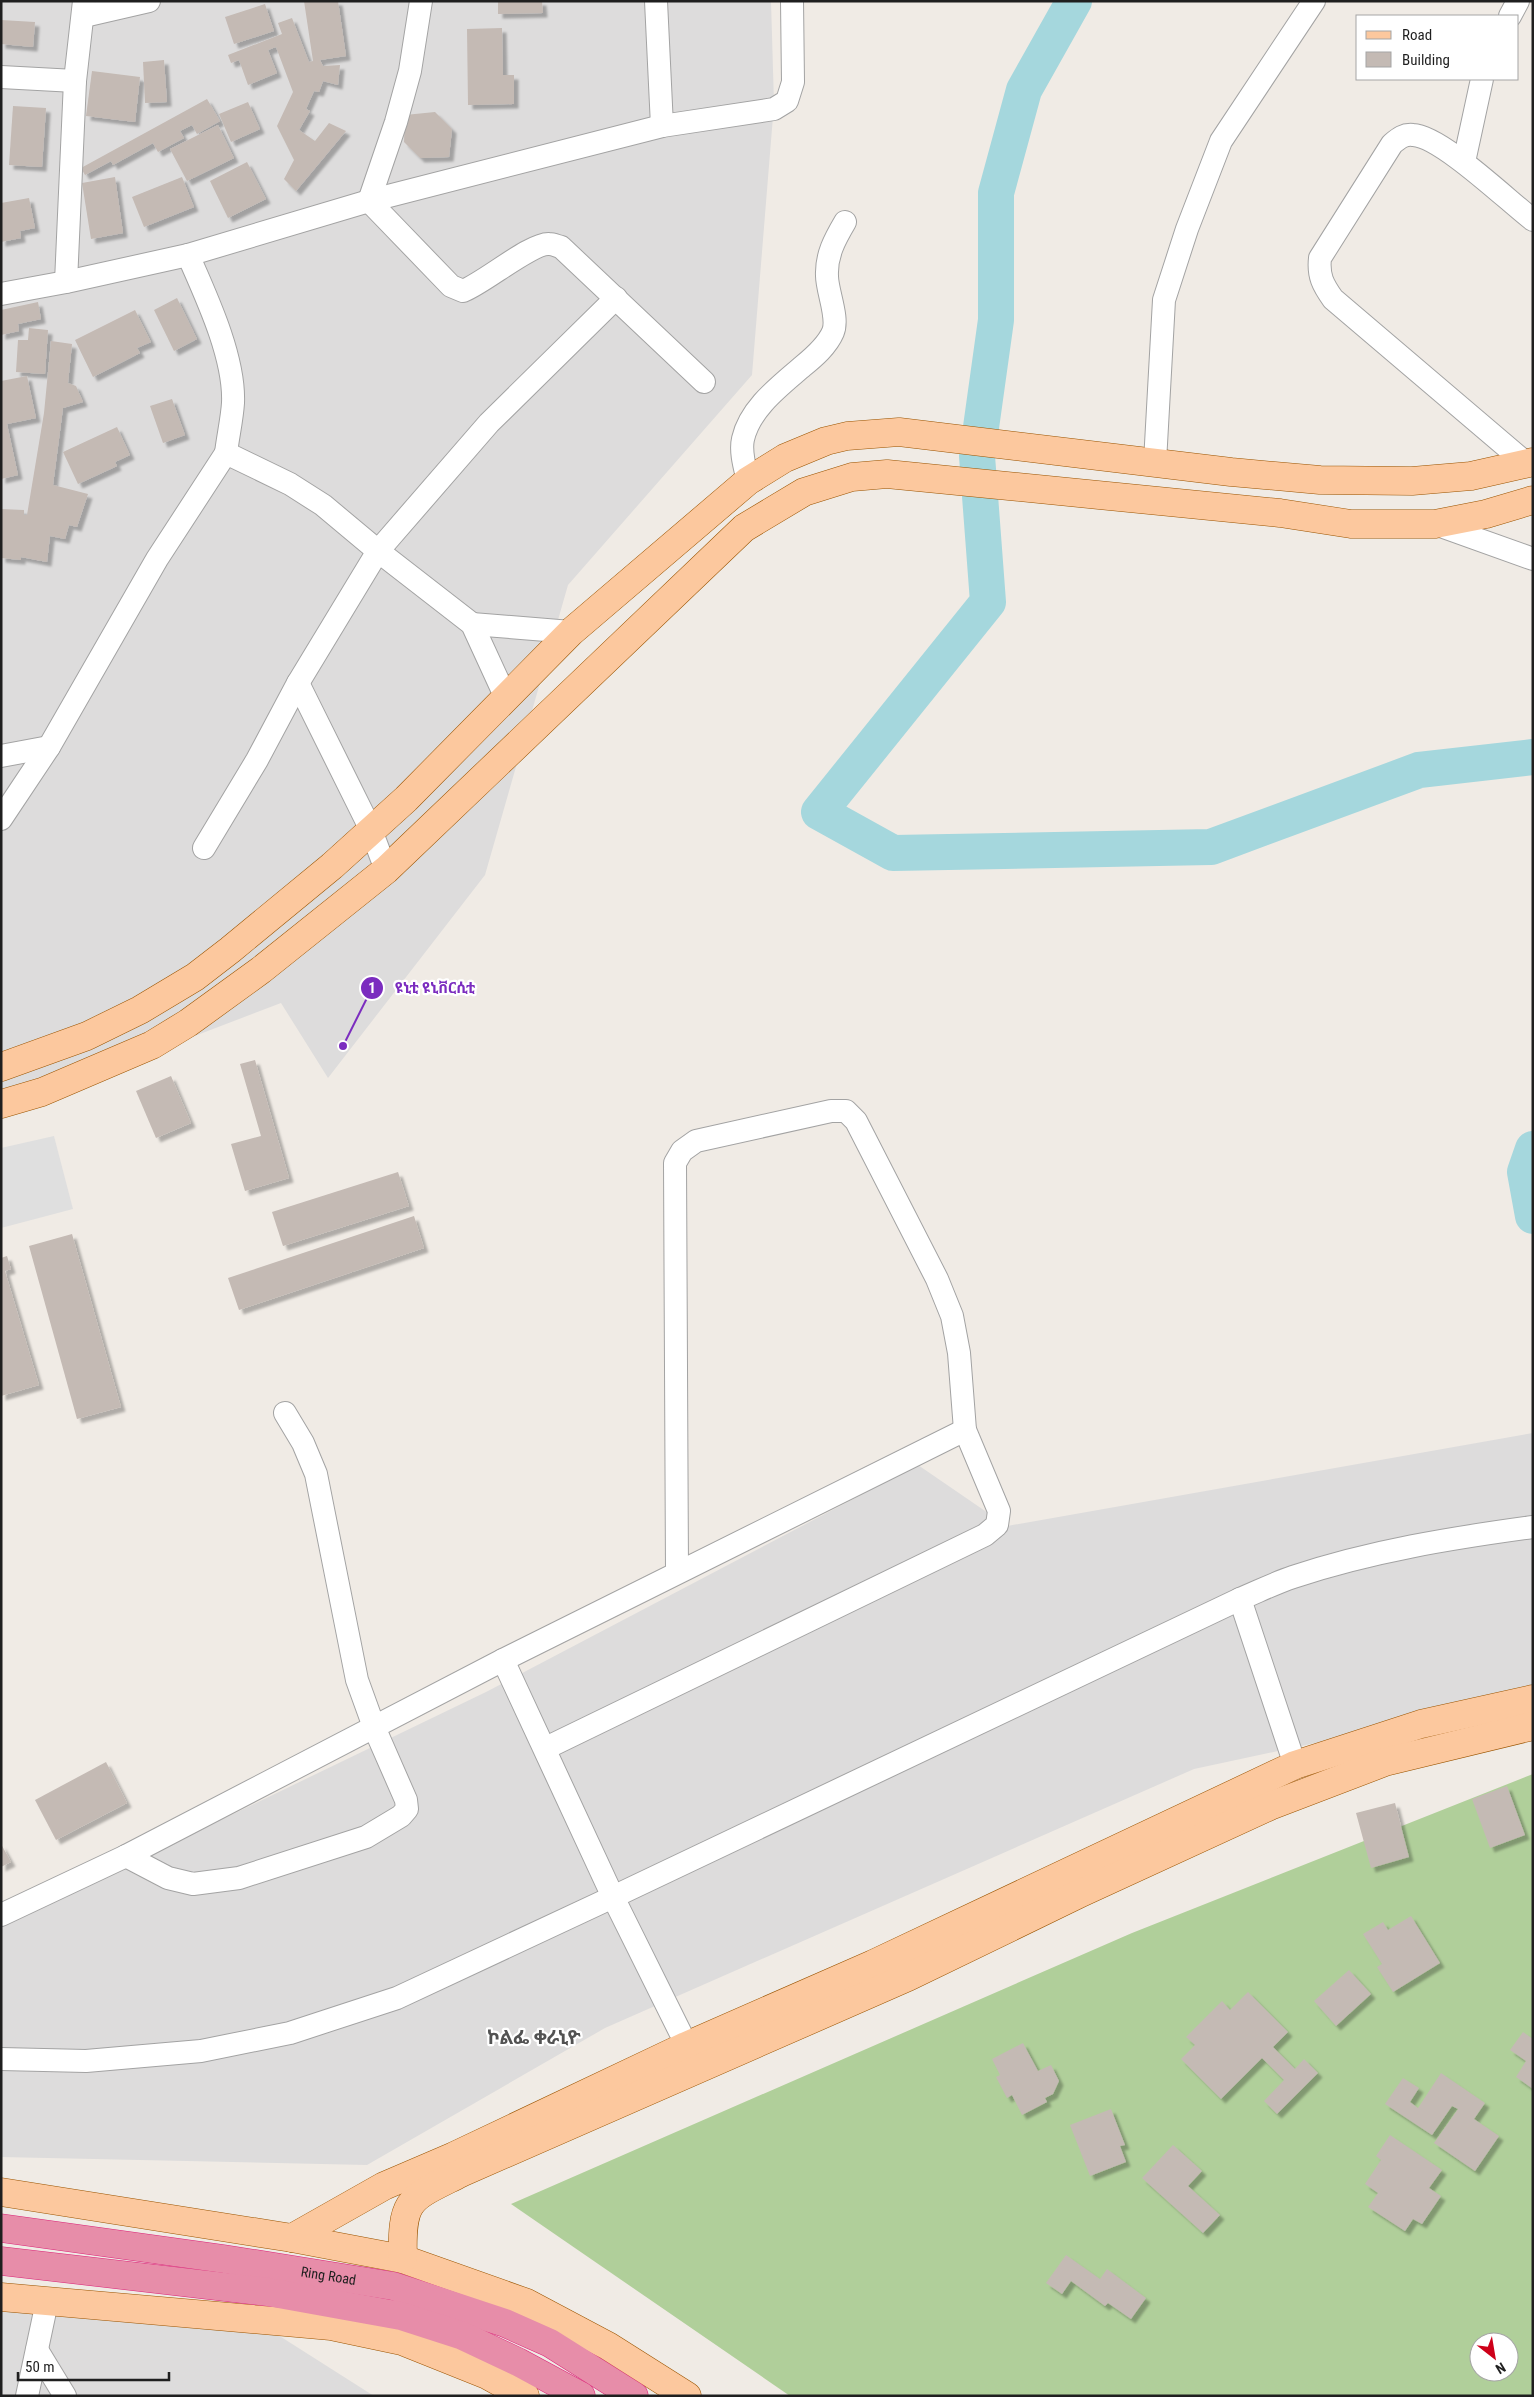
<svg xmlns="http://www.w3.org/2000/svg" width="1534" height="2397" font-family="'Roboto Condensed','Noto Sans Ethiopic',sans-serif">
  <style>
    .residential { fill: #dddcdc }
    .forest { fill: #b0cf9a; fill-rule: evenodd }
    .parking { fill: #dfdfdf }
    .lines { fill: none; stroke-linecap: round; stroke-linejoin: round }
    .river { stroke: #a5d7dd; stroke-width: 36 }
    .building { fill: #c4bab4; filter: url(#shadow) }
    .street-casing { stroke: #a3a3a3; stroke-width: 24 }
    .primary-casing { stroke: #9a5400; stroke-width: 29 }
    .highway-casing { stroke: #db2579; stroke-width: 29 }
    .street { stroke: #fff; stroke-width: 22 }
    .primary { stroke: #fcc89e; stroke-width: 28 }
    .highway { stroke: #e78da9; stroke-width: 28 }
    .labels { text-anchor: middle; stroke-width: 4.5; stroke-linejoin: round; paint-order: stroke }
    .street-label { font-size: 14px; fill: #1f1f1f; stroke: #fff }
    .district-label { font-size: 19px; font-weight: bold; fill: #525252; stroke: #fff }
    .leader { fill: none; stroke: #7b2cbf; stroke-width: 2 }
    .callout-dot { fill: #7b2cbf; stroke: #fff; stroke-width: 2 }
    .mark-label { font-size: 15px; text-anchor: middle; font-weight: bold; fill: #fff }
    .callout-label { font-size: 15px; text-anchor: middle; font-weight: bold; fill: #7b2cbf; stroke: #fff; stroke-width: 4.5; stroke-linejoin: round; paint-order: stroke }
  </style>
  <defs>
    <filter id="shadow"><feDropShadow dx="4.5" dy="4.5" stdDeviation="1" flood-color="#0004"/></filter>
  </defs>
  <rect width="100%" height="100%" fill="#f0ebe5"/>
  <g class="residential">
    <path d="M1 1H771L774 104 752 375 568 585 485 875 328 1078 281 1003 1 1110Z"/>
    <path d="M1533 1433V1696L1194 1769 605 2028 367 2165 1 2157V1926L486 1692 918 1465 1007 1526Z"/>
    <path d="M1 2306 278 2335 374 2396H1Z"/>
  </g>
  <path class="forest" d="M1533 1774V2396H790L511 2204 1132 1933ZM1479 2342H1509V2372H1479Z"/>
  <path class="parking" d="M54 1136 73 1209 1 1228V1148Z"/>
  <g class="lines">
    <g class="river">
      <path d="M1074 1 1024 90 996 193V320L977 456 988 602 819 812 893 853 1211 847 1419 770 1533 757"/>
      <path d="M1533 1149 1525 1172 1533 1216"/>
    </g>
  </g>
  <g class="building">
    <path d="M304 1H338L346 56 320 60 323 66 340 65 338 85 323 81 319 92 314 91 306 109 310 111 299 130 315 141 329 123 346 131 296 191 284 179 294 160 277 126 293 92 276 47 268 50 277 73 248 85 239 60 231 63 228 55 282 34 278 23 292 18 309 62 313 61Z"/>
    <path d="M498 1H542L543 13 498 14Z"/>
    <path d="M265 4 274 31 234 44 225 17Z"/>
    <path d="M1 20 35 22 33 47 1 44Z"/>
    <path d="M502 28 503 75H514V104L468 105 467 29Z"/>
    <path d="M164 60 167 102 145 103 143 62Z"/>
    <path d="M92 71 140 77 135 122 86 116Z"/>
    <path d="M207 99 220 121 197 134 192 125 180 131 184 138 158 152 153 143 113 165 111 161 85 175 81 168Z"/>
    <path d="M248 102 260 129 231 142 219 114Z"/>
    <path d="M13 106 46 108 42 167 9 165Z"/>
    <path d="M435 112 452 129 449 157 420 158 404 142 405 115Z"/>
    <path d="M218 125 234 158 187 181 170 149Z"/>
    <path d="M247 162 266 199 228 218 210 181Z"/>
    <path d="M115 177 123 233 91 239 82 183Z"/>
    <path d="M182 177 194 207 144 227 132 197Z"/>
    <path d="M29 198 35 228 20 231 21 238 1 242V203Z"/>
    <path d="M177 298 197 339 174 351 154 310Z"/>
    <path d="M38 302 41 319 18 324 19 331 1 335V310Z"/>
    <path d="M135 310 151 342 137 348 140 353 93 377 75 340Z"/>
    <path d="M29 328 48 330 45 374 16 372 18 340H28Z"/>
    <path d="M51 341 72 344 68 383 76 386 83 402 63 408 53 485 88 494 77 527 69 525 65 539 50 536 47 562 21 557V560L1 558V509L24 510V515H27L44 413Z"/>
    <path d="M27 376 36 418 7 424 18 475 1 479V381Z"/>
    <path d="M172 399 185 435 163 443 150 406Z"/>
    <path d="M117 427 130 455 115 462 117 466 78 484 63 452Z"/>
    <path d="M255 1060 289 1178 245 1191 231 1144 261 1136 240 1064Z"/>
    <path d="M171 1076 191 1123 156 1138 136 1091Z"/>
    <path d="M398 1172 409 1206 283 1246 272 1212Z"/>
    <path d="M414 1216 424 1248 239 1310 228 1278Z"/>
    <path d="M72 1234 121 1407 77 1419 29 1246Z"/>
    <path d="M7 1256 11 1269 5 1271 39 1385 1 1396V1258Z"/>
    <path d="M106 1762 127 1803 56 1840 35 1800Z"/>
    <path d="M1507 1786 1525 1835 1490 1848 1472 1799Z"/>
    <path d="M1395 1803 1409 1857 1371 1868 1356 1813Z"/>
    <path d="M1 1844 11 1862 1 1867Z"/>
    <path d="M1411 1916 1440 1963 1393 1992 1377 1967 1382 1964 1363 1934 1383 1922 1388 1930Z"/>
    <path d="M1349 1970 1371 1994 1336 2026 1314 2001Z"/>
    <path d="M1248 1992 1288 2032 1273 2047 1295 2069 1304 2059 1318 2073 1277 2114 1264 2101 1284 2080 1262 2058 1221 2099 1181 2059 1195 2045 1186 2037 1222 2001 1230 2010Z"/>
    <path d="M1523 2032 1533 2039V2089L1516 2077 1526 2061 1510 2050Z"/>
    <path d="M1023 2043 1038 2071 1051 2065 1059 2081 1053 2094 1045 2098 1047 2102 1022 2115 1012 2095 1007 2098 996 2077 1000 2075 992 2059Z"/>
    <path d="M1441 2073 1485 2103 1474 2119 1499 2136 1475 2171 1434 2143 1458 2109 1452 2106 1432 2135 1385 2104 1403 2078 1419 2088 1410 2102 1418 2108Z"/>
    <path d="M1111 2109 1125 2145 1120 2146 1126 2162 1090 2176 1070 2125Z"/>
    <path d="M1390 2135 1442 2170 1429 2188 1441 2196 1422 2224 1413 2219 1405 2231 1368 2207 1378 2193 1365 2184 1381 2160 1376 2156Z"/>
    <path d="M1173 2145 1202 2171 1188 2186 1220 2215 1203 2233 1142 2178Z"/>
    <path d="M1066 2255 1100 2279 1107 2269 1146 2298 1131 2319 1108 2303 1105 2306 1071 2281 1062 2294 1046 2283Z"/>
  </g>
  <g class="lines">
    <g class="street-casing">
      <g id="street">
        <path d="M421 1 410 71 396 122 369 201 451 286 463 291C484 283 531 243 549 244 553 244 557 246 561 247L704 382"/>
        <path d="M656 1 662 126"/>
        <path d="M84 16 149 1"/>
        <path d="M1510 16 1518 1"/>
        <path d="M1 77 75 81"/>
        <path d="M1464 162 1482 79"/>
        <path d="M188 255C206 296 235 357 233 403 232 419 228 436 226 453L290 484 323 505 378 551 472 624 506 698"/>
        <path d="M66 282 75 81 84 1"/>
        <path d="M1 294 66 282 188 255 369 201 662 126 774 109 787 101 793 82 792 1"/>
        <path d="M1155 462 1164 300 1187 229 1221 141 1314 1"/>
        <path d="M1527 464 1333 299C1323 285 1318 276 1320 258L1392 144C1399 138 1404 134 1413 135 1441 136 1508 201 1533 220"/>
        <path d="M748 481C745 468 740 452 743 439 750 408 780 386 803 366 814 357 827 346 833 332 839 318 827 291 827 276 826 255 835 239 845 222"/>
        <path d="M1435 524 1533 559"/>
        <path d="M472 624 571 632"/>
        <path d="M298 683 371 830 386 870"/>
        <path d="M1 756 49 747"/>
        <path d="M1 819 49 747 157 559 226 453"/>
        <path d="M204 848 257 760 298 683 378 551 489 423 616 298"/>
        <path d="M1240 1599 1295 1765"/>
        <path d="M503 1660 613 1897 694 2060"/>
        <path d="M546 1748 985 1535 997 1525 999 1511 965 1430 959 1353 952 1316 937 1279 856 1121 846 1111H831L696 1141 682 1151 675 1163 677 1572"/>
        <path d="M126 1856 168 1878 193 1884 239 1878 366 1837 401 1816 407 1809 406 1800 374 1727 357 1680 316 1474 303 1443 285 1413"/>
        <path d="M1 1915 126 1856 503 1660 965 1430"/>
        <path d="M1 2059 86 2061 201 2051 290 2033 397 1998 613 1897 1240 1599C1257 1592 1275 1583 1293 1577 1371 1551 1452 1538 1533 1527"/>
        <path d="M37 2350 65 2396"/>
        <path d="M27 2396 47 2302"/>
      </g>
    </g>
    <g class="primary-casing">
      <g id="primary">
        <path d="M1 1067 87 1036 140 1010 195 977 230 950 332 866 406 799 571 632 748 481 785 458 826 441 847 436 899 432 1231 472 1320 480 1412 481 1471 476 1533 462"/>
        <path d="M1 1104 42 1092 152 1045 188 1023 261 970 386 870 744 528 804 492 852 477 887 474 1280 513 1351 524H1435L1486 514 1533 500"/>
        <path d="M1 2192 292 2238 403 2259 527 2303 608 2346 687 2396"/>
        <path d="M292 2238 384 2186 454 2156 686 2046 873 1964 1295 1765 1421 1724 1533 1699"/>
        <path d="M403 2259C401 2197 410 2199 461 2173L908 1977 1081 1893 1270 1806 1385 1762 1533 1726"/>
        <path d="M1 2297 331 2326 402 2341 487 2375 525 2396"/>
      </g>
    </g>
    <g class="highway-casing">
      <g id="highway">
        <path id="s1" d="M1 2228 224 2259 393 2286 505 2323 550 2343 634 2396"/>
        <path d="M1 2261 268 2292 401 2316 463 2336 518 2362 581 2396"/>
      </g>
    </g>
    <use href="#street" class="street"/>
    <use href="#primary" class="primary"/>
    <use href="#highway" class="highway"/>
  </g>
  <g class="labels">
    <g class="street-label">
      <text dy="5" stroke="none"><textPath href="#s1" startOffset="331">Ring Road</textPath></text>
    </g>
    <g class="district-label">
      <text x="534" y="2044">ኮልፌ ቀራኒዮ</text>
    </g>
  </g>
  <path class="leader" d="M343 1046L372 988"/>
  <g class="callout-dot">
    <circle cx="343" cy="1046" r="5"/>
    <circle cx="372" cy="988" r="12"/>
  </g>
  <g class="mark-label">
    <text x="372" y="993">1</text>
  </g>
  <g class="callout-label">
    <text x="435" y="993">ዩኒቲ ዩኒቨርሲቲ</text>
  </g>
  <rect width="1534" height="2397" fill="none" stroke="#1f1f1f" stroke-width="5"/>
  <rect x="1356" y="15" width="162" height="65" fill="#ffffff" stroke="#a5a5a5"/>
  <rect x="1366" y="31" width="25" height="8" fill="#fcc89e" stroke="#a5a5a5"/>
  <text x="1402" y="40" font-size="15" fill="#1f1f1f">Road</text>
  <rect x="1366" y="52" width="25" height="15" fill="#c4bab4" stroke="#a5a5a5"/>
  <text x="1402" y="65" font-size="15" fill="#1f1f1f">Building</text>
  <g transform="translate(1494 2357) rotate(149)"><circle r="24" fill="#ffffff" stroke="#a5a5a5"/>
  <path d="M0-4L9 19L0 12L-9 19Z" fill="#ce0019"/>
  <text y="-8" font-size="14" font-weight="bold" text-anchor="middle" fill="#1f1f1f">N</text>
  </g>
  <path d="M18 2372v8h151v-8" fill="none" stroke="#1f1f1f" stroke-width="2.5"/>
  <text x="25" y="2372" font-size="15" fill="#1f1f1f" stroke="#ffffff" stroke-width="4" paint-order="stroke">50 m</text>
</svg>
